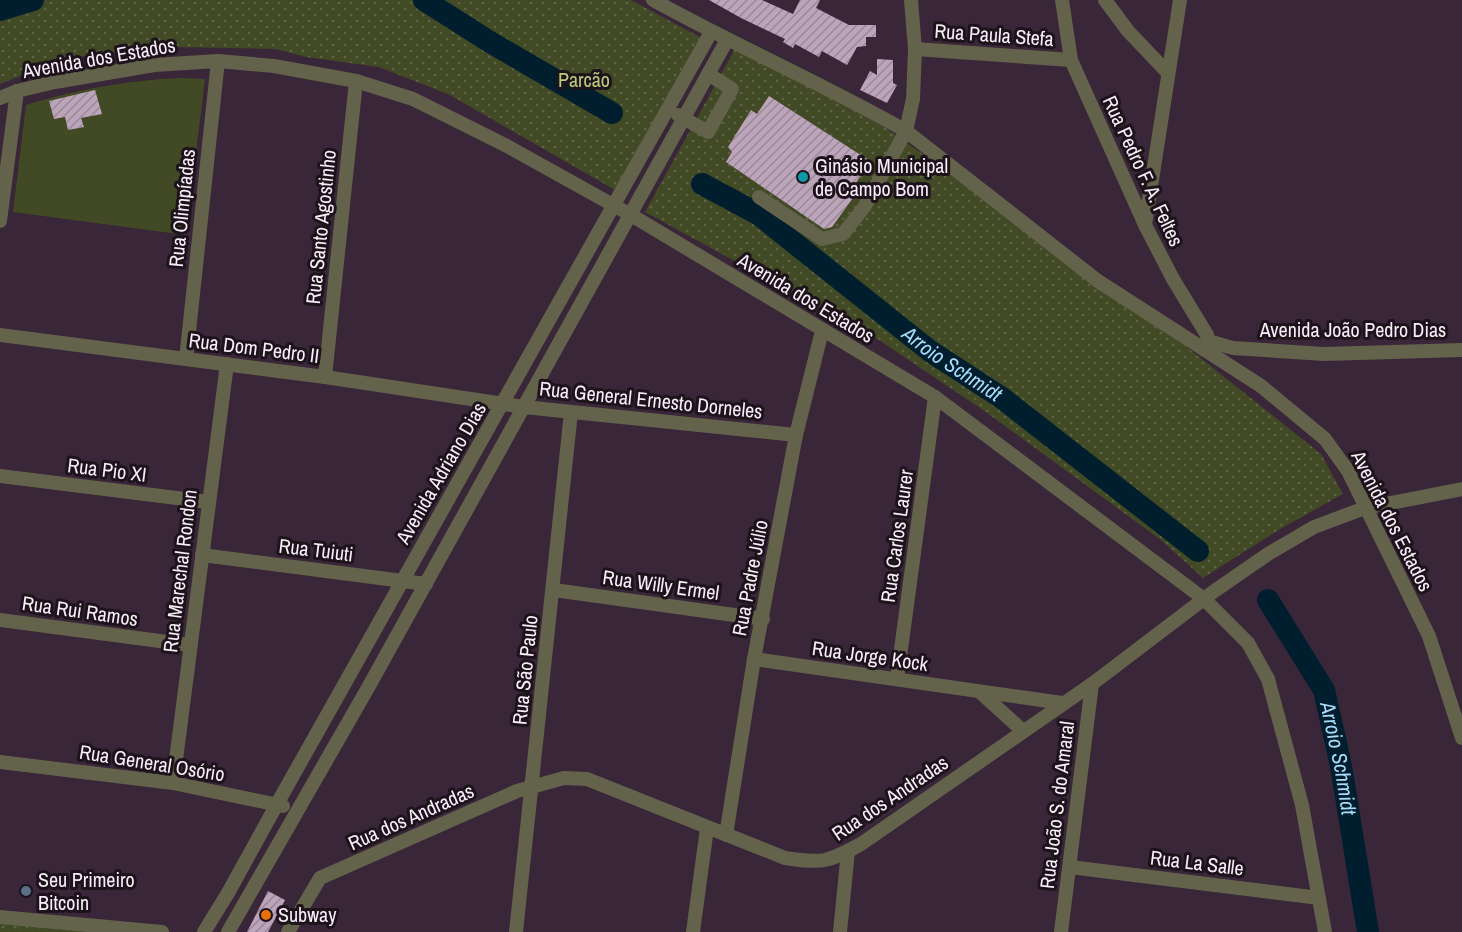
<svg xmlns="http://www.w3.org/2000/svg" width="1462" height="932" font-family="'Archivo Narrow',sans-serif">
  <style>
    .green { fill: url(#green-dots) }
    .pitch { fill: #414a24 }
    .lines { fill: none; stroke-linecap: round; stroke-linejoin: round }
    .stream { stroke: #4b5c6b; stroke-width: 4 }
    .river { stroke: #001e2e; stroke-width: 22 }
    .building { fill: url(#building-hatch) }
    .minor { stroke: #63624b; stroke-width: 14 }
    .culture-dot { fill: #0f9aa8; stroke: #1c131b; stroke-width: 2 }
    .service-dot { fill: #5c6f8a; stroke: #1c131b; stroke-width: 2 }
    .food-dot { fill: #e8710a; stroke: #1c131b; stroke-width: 2 }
    .labels { text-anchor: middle; stroke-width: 6; stroke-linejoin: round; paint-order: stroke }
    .street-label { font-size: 20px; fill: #fbeefa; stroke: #1c131b }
    .park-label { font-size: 20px; fill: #bacd7c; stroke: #1c131b }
    .poi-label { font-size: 20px; fill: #fbeefa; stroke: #1c131b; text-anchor: start }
    .water-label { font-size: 21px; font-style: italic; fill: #aadcf9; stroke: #1c131b }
  </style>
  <defs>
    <pattern id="green-dots" width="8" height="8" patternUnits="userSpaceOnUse" patternTransform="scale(1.5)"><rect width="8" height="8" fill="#414a24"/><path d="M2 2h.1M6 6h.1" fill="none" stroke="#5d6445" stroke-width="1.8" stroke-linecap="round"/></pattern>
    <pattern id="building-hatch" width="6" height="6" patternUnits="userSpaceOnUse" patternTransform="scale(1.5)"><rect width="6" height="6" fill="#bca4bb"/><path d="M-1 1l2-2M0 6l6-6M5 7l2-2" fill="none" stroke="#9a8899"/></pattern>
  </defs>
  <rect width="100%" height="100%" fill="#3a2639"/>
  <g class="green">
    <path d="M0 0H631L700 37 615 190 450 95 379 67 306 57 276 49 176 47 66 58 0 84Z"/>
    <path d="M736 47 883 126 993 204 1104 293 1158 324 1321 454 1343 494 1280 529 1203 578 1161 540 986 412 876 338 645 212Z"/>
    <path d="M0 923 87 932H0Z"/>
  </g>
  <path class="pitch" d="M180 78 205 79 186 235 13 212 26 105C79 89 124 81 180 78Z"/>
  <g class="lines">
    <path class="stream" d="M443 0 450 17"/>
    <g class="river">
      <path d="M424 0 490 42 612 113"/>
      <path d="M0 10 33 0"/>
      <path id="s1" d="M702 184 758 214 930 351 1002 398 1198 551"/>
      <path id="s2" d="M1268 600 1324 690 1341 766 1368 932"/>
    </g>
  </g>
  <g class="building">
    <path d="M709 0H762L793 14 800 0H820L816 8 849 25H876V37H866V46L857 47 847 65 822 51 819 57 795 44 793 48 783 42 785 39 741 18Z"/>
    <path d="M877 59 893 60V83L897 85 887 103 860 90 870 71 877 75Z"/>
    <path d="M95 90 102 114 81 118 84 127 68 130 65 117 54 119 49 101Z"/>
    <path d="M769 96 870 161 850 192 853 198 832 227 824 229 726 162 732 152 728 147 751 110 757 114Z"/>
    <path d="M268 891 285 900 268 932H247Z"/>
  </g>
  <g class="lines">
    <g class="minor">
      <path d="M653 0C736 46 823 84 906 131L1098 281 1261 386 1325 439 1348 471 1429 636 1462 738"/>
      <path d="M1062 0 1071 60 1145 225 1173 279 1207 335 1208 341 1203 349"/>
      <path d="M1105 0 1128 31 1168 73"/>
      <path d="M915 49 1071 60"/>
      <path d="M0 98 17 91 55 82 154 65 218 61 274 66 356 81 413 99 507 146 631 215 935 397 1204 599 1248 643 1268 679 1302 805 1325 932"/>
      <path d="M678 115 708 132 732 89 708 74"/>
      <path d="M759 197 822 239 843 234 865 206 906 131 913 99 915 49 911 0"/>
      <path d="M0 221 17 91"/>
      <path d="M1145 225 1180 0"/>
      <path d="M0 335 325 377 524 407 796 435"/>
      <path d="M1208 341 1233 348 1324 354 1462 350"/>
      <path d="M186 359 218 61"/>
      <path d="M325 377 356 81"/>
      <path d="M0 476 209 502"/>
      <path d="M202 555 426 584"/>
      <path d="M554 590 763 619"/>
      <path d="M0 620 190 645"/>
      <path d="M754 659 1062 703"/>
      <path d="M897 679 935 397"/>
      <path d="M980 692 1023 731"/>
      <path d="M0 762 173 783 283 806"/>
      <path d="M173 783 227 364"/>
      <path d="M726 835 754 659 796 435 822 331"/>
      <path d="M1070 867 1319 898"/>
      <path d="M0 917 162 932"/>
      <path d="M204 932 228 893 277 804 711 32"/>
      <path d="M228 932 369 686 727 40"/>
      <path d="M288 932 320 878 517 791 564 778 587 779 785 858C823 864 828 862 861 844L1092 684 1213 592 1268 554 1314 527 1365 508 1462 489"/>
      <path d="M516 932 571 412"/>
      <path d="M693 932 707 828"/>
      <path d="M840 932 848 851"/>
      <path d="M1061 932 1092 684"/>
    </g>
  </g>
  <circle class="culture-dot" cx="803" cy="177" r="6"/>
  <circle class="service-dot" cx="26" cy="891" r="6"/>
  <circle class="food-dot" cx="266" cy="915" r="6"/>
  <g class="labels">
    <g class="street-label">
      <text transform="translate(994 35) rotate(4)" y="7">Rua Paula Stefa</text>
      <text transform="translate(99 58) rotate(-10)" y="7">Avenida dos Estados</text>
      <text transform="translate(1143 171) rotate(65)" y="7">Rua Pedro F. A. Feltes</text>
      <text transform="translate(182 208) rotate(-84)" y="7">Rua Olimpíadas</text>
      <text transform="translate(321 227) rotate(-84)" y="7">Rua Santo Agostinho</text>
      <text transform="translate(806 298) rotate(31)" y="7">Avenida dos Estados</text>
      <text x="1353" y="337">Avenida João Pedro Dias</text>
      <text transform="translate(254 348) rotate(7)" y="7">Rua Dom Pedro II</text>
      <text transform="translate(651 400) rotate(6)" y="7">Rua General Ernesto Dorneles</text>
      <text transform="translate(107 470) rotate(7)" y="7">Rua Pio XI</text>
      <text transform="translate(441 473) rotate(-60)" y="7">Avenida Adriano Dias</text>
      <text transform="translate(1392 521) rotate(63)" y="7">Avenida dos Estados</text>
      <text transform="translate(897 536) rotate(-82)" y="7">Rua Carlos Laurer</text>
      <text transform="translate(316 550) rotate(7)" y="7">Rua Tuiuti</text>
      <text transform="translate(180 571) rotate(-83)" y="7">Rua Marechal Rondon</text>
      <text transform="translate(750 578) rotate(-79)" y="7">Rua Padre Júlio</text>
      <text transform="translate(661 585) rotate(8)" y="7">Rua Willy Ermel</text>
      <text transform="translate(80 611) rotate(8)" y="7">Rua Rui Ramos</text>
      <text transform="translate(870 656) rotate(8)" y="7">Rua Jorge Kock</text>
      <text transform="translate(525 670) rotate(-84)" y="7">Rua São Paulo</text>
      <text transform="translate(152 763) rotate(9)" y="7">Rua General Osório</text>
      <text transform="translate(890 798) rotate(-34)" y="7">Rua dos Andradas</text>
      <text transform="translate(1057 805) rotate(-83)" y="7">Rua João S. do Amaral</text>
      <text transform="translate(411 817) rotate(-24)" y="7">Rua dos Andradas</text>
      <text transform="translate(1197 863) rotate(7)" y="7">Rua La Salle</text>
    </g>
    <g class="park-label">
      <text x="584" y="87">Parcão</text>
    </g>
    <g class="poi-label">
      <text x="815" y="173">Ginásio Municipal<tspan x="815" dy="23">de Campo Bom</tspan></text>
      <text x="38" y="887">Seu Primeiro<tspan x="38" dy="23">Bitcoin</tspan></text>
      <text x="278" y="922">Subway</text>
    </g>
    <g class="water-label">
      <text dy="7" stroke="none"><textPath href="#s1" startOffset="309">Arroio Schmidt</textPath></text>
      <text dy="7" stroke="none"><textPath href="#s2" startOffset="176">Arroio Schmidt</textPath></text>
    </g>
  </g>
</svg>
